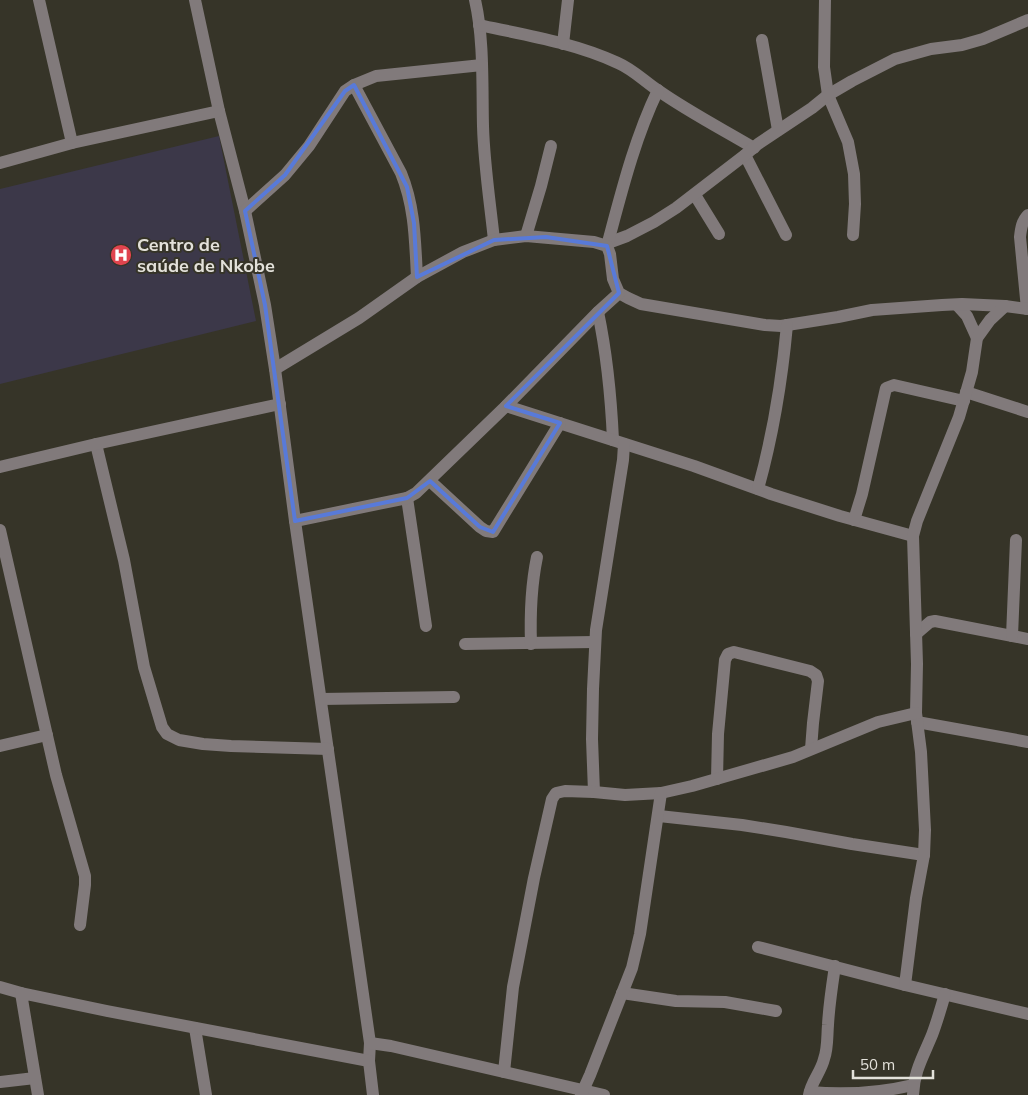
<svg xmlns="http://www.w3.org/2000/svg" width="1028" height="1095" font-family="Mulish,sans-serif">
  <style>
    .medical { fill: #3c3849 }
    .lines { fill: none; stroke-linecap: round; stroke-linejoin: round }
    .minor { stroke: #817a7b; stroke-width: 12 }
    .marked { fill: none; stroke: #587ad9; stroke-width: 4; stroke-linejoin: round }
    .labels { text-anchor: middle; stroke-width: 4; stroke-linejoin: round; paint-order: stroke }
    .poi-label { font-size: 18px; font-weight: bold; fill: #e3e1da; stroke: #363428; text-anchor: start }
  </style>
  <rect width="100%" height="100%" fill="#363428"/>
  <path class="medical" d="M219 136 256 321 0 384V189Z"/>
  <g class="lines">
    <g class="minor">
      <path d="M39 0 72 143"/>
      <path d="M195 0 219 111 245 211 265 305 275 369 295 521 370 1043 369 1061 373 1095"/>
      <path d="M475 0C484 39 482 85 483 126 484 164 490 202 494 240"/>
      <path d="M825 0 824 67 828 95 848 142 854 174 855 204 853 235"/>
      <path d="M479 25C526 35 575 43 618 63 634 70 645 82 659 91 689 112 722 129 754 148"/>
      <path d="M762 40 778 130"/>
      <path d="M563 44 568 0"/>
      <path d="M354 85 401 173C415 207 415 241 417 277"/>
      <path d="M745 155 786 235"/>
      <path d="M0 163 72 143 219 111"/>
      <path d="M695 195 719 234"/>
      <path d="M245 211 285 175 309 146 345 91 354 85 376 76 482 65"/>
      <path d="M526 236 541 186 551 146"/>
      <path d="M608 243 627 236 654 222 676 208 745 155 758 144 812 108 828 95 852 81 895 59 931 49 962 45 983 39 1028 20"/>
      <path d="M607 246C621 194 634 140 658 90"/>
      <path d="M957 305 967 316 977 338"/>
      <path d="M1027 309 1020 237C1021 228 1022 221 1028 215"/>
      <path d="M598 312C607 355 611 396 613 440"/>
      <path d="M275 369 359 318 417 277 463 252 494 240 526 236 594 242 607 246 610 254 613 279 619 293 628 298 641 304 765 325 781 326 838 317 872 310 942 305 962 304 1005 306 1028 309"/>
      <path d="M966 392 1028 412"/>
      <path d="M506 406 694 466 771 494 840 516 913 536"/>
      <path d="M96 444 124 560 144 667 162 727 167 734 179 740 203 744 231 746 328 749"/>
      <path d="M0 467 96 444 280 404"/>
      <path d="M430 481 480 527 486 531 493 532 560 423"/>
      <path d="M758 489C773 435 782 380 787 325"/>
      <path d="M407 498 426 626"/>
      <path d="M854 520 862 494 886 388 894 385 964 401"/>
      <path d="M295 521 407 498 416 493 506 406 598 312 619 293"/>
      <path d="M0 530 56 775 85 876V885L80 925"/>
      <path d="M916 634 930 622 935 621 1028 639"/>
      <path d="M1012 636 1016 540"/>
      <path d="M465 644 595 642"/>
      <path d="M531 644C530 614 531 586 537 557"/>
      <path d="M321 699 454 697"/>
      <path d="M917 722 1028 742"/>
      <path d="M0 746 47 735"/>
      <path d="M717 779 718 734 725 660 728 654 734 652 810 671 816 675 818 681 813 723 811 749"/>
      <path d="M594 792 592 739 593 689 596 630 623 460 624 444"/>
      <path d="M659 816 742 825 786 832 852 844 924 855"/>
      <path d="M758 947 905 985 1028 1014"/>
      <path d="M905 985 916 898 924 855 925 830 921 752 916 713 917 664 913 536 917 521 959 417 972 372 977 338 990 320 1005 306"/>
      <path d="M0 987 21 993"/>
      <path d="M622 993 676 1001 725 1002 776 1011"/>
      <path d="M195 1028 206 1095"/>
      <path d="M370 1043 391 1046 604 1095"/>
      <path d="M504 1072 513 987 534 878 552 799 556 793 565 791 594 792 625 795 661 793 692 786 793 757 878 722 916 713"/>
      <path d="M0 1082 35 1078"/>
      <path d="M810 1092C844 1095 879 1093 913 1085"/>
      <path d="M38 1095 21 993 107 1011 369 1061"/>
      <path d="M581 1095 590 1075 632 968 640 934 661 793"/>
      <path d="M809 1095C811 1082 821 1072 824 1059 828 1048 827 1036 828 1025 829 1005 832 986 835 966"/>
      <path d="M913 1095C914 1071 923 1057 932 1035 937 1022 941 1008 945 994"/>
    </g>
  </g>
  <path class="marked" d="M354 85 407 187 414 223 417 277 494 240 546 237 607 246 619 293 506 406 560 423 493 532 480 527 430 481 407 498 295 521 265 305 245 211 285 175 345 91Z"/>
  <defs>
    <g id="hospital-disc" transform="scale(1.125)"><circle r="9.5" fill="#e0444e" stroke="#363428"/><path d="M-5-5h3v3.5h4V-5h3V5h-3V1.5h-4V5h-3Z" fill="#fff"/></g>
  </defs>
  <g fill-rule="evenodd">
    <use href="#hospital-disc" x="121" y="255"/>
  </g>
  <g class="labels">
    <g class="poi-label">
      <text x="137" y="251">Centro de<tspan x="137" dy="21">saúde de Nkobe</tspan></text>
    </g>
  </g>
  <path d="M853 1070v8h80v-8" fill="none" stroke="#e3e1da" stroke-width="2.5"/>
  <text x="860" y="1070" font-size="15" fill="#e3e1da" stroke="#363428" stroke-width="4" paint-order="stroke">50 m</text>
</svg>
